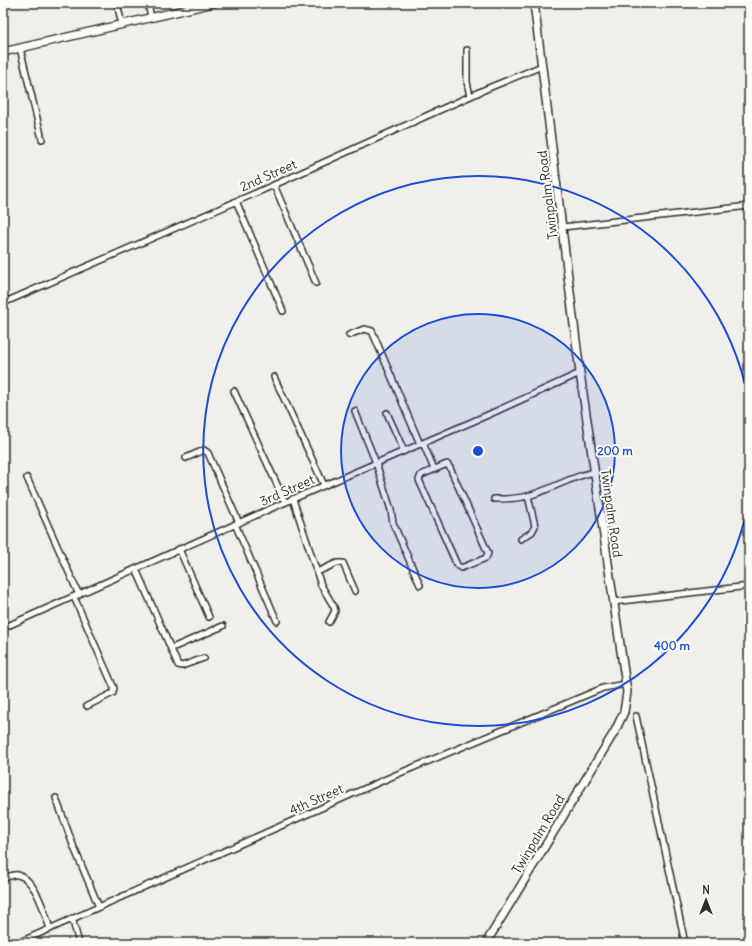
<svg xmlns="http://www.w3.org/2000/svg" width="752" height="946" font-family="Delius,sans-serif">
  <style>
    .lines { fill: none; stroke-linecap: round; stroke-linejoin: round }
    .street-casing { stroke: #2b2b2b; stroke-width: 8 }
    .secondary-casing { stroke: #2b2b2b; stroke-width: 10 }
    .street { stroke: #fdfcf7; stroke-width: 5 }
    .secondary { stroke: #fdfcf7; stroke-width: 7 }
    .ring { fill: none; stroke: #1d4ed8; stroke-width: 2 }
    .labels { text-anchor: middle; stroke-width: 4; stroke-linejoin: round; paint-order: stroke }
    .street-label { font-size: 13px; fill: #2b2b2b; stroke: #fdfcf7 }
    .centre { fill: #1d4ed8; stroke: #fdfcf7; stroke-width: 2 }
    .ring-label { font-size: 12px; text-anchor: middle; font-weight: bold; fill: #1d4ed8; stroke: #fdfcf7; stroke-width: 4; stroke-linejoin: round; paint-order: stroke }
  </style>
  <rect width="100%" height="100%" fill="#f0efeb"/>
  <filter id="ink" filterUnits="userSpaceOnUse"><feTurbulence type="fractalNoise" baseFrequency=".025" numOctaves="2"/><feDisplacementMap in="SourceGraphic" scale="8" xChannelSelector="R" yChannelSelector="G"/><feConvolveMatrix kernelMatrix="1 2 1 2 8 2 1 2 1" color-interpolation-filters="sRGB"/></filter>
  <g filter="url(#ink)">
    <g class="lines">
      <g class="street-casing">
        <g id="street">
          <path d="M117 3 122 25"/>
          <path d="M148 3 151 18"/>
          <path d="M20 48 42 139"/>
          <path d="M467 50V82L470 96"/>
          <path d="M274 185 316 283"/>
          <path d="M236 201 283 311"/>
          <path d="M563 227 749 206"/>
          <path d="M3 303 274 185 486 89 542 66"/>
          <path d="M349 335 364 329 372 331 420 444"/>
          <path d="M274 377 324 485"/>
          <path d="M234 391 285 502"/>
          <path d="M355 411 376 463 391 510 393 523 420 585"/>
          <path d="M387 413 404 451"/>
          <path d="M423 443 434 469"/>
          <path d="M186 458 204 450 208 453 239 523"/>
          <path d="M447 464 450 468 488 553 486 558 461 568 457 565 419 480 421 475Z"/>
          <path d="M27 478 79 595"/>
          <path d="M293 499 321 585 334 607 335 611 329 622"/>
          <path d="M494 499C506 499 517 499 528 496 551 490 571 476 595 472"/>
          <path d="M235 524 277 621"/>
          <path d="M521 539 532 532 535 526 528 496"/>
          <path d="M179 549 209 617"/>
          <path d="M136 569 178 665 182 666 204 658"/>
          <path d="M317 572 337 563H343L355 591"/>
          <path d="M74 597 114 688 113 693 87 706"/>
          <path d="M613 602 749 586"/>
          <path d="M3 628 272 508 490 414 580 373"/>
          <path d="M172 648 223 626"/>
          <path d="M636 716 685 943"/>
          <path d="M56 798 73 845 99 907"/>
          <path d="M3 879C8 877 13 874 18 875 35 878 46 915 50 929"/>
          <path d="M72 918 79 943"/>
          <path d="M18 943 393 776 603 688 626 684"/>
        </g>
      </g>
      <g class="secondary-casing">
        <g id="secondary">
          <path d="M3 52 214 3"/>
          <path d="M486 943 615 731 624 712 627 692 580 373 534 3"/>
        </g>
      </g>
      <use href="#street" class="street"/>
      <use href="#secondary" class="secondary"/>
    </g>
  </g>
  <circle cx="478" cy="451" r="137" fill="#1d4ed8" fill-opacity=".12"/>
  <g class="ring">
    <circle cx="478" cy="451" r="137"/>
    <path d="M749 499A275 275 0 1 1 749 403"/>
  </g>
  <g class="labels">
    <g class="street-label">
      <text transform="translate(268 175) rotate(-24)" y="5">2nd Street</text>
      <text transform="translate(547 195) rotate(-97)" y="5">Twinpalm Road</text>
      <text transform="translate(287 490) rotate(-24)" y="5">3rd Street</text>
      <text transform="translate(612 513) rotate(82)" y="5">Twinpalm Road</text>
      <text transform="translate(316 799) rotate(-24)" y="5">4th Street</text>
      <text transform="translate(538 834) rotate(-59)" y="5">Twinpalm Road</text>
    </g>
  </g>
  <circle cx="478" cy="451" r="6" class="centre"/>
  <g class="ring-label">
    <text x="615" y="455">200 m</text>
    <text x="672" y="650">400 m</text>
  </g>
  <rect width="752" height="946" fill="none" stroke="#fdfcf7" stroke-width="16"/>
  <rect x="8" y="8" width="736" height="930" fill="none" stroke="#2b2b2b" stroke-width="1.5" filter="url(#ink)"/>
  <g transform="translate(706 900)" stroke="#fdfcf7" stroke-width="3" paint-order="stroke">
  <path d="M0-3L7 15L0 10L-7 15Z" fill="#2b2b2b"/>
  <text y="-6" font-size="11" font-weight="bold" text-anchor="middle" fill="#2b2b2b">N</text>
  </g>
</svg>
